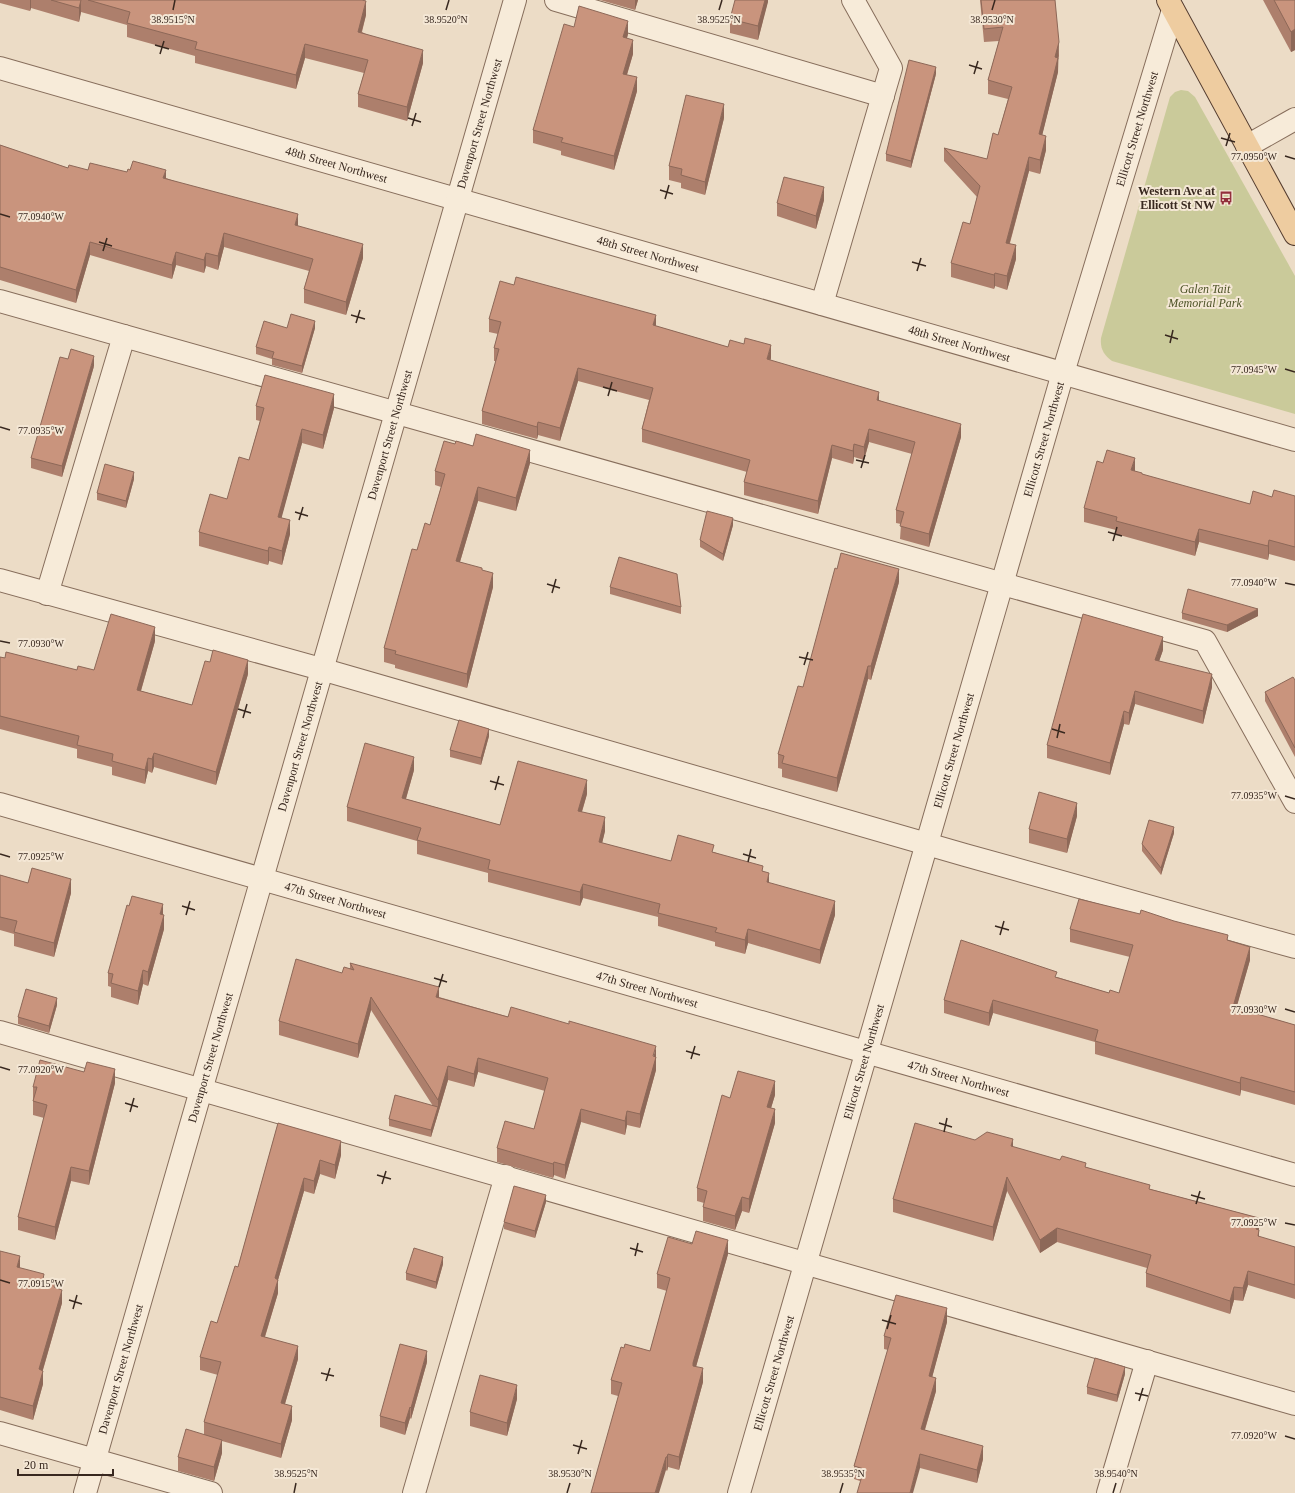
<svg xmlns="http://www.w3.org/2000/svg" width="1295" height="1493" font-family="'Times New Roman',serif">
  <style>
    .green { fill: #caca9a }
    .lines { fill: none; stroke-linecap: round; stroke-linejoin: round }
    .minor-casing { stroke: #876e5c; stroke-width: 24 }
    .major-casing { stroke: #553d30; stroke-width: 24 }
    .minor { stroke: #f7ebd9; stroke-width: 22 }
    .major { stroke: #eecca0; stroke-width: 22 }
    .wall { fill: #ad7f6c }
    .shaded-wall { fill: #8d6858 }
    .building { fill: #c9947d; stroke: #8d6858 }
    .ticks { fill: none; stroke: #38281f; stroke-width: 1.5 }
    .labels { text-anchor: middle; stroke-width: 4; stroke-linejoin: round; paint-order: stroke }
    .street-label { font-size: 12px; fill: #38281f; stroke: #f4e7d5 }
    .poi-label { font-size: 12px; font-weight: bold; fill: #38281f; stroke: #f4e7d5; text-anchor: end }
    .park-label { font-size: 12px; font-style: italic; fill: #4d5327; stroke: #f4e7d5 }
    .ticks-label { font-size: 10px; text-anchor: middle; fill: #38281f; stroke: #f4e7d5; stroke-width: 4; stroke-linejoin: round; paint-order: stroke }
  </style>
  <rect width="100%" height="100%" fill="#ecdcc6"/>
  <path class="green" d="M1181 90 1188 91 1195 97 1295 276V414L1112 361C1104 355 1100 349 1101 338L1170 97 1175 92Z"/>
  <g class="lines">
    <g class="minor-casing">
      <g id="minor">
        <path d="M556 0 883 96"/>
        <path id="s1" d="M0 68 1295 440"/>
        <path d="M1247 146 1295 119"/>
        <path d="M0 301 1205 641 1295 802"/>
        <path d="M822 304 891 68 853 0"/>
        <path d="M0 580 321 669 965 855 1295 947"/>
        <path d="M47 594 124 336"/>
        <path id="s2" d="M0 804 1295 1175"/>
        <path d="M0 1032 1295 1404"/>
        <path d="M0 1433 211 1493"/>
        <path id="s3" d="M85 1493 515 0"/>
        <path d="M414 1493 506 1176"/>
        <path id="s4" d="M739 1493 1063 373 1173 10"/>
        <path d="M1108 1493 1147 1361"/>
      </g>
    </g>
    <g class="major-casing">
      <path id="major" d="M1168 0 1295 234"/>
    </g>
    <use href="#minor" class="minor"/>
    <use href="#major" class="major"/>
  </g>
  <g class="wall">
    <path d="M0 0H362L366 15 362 32 423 63 407 121 358 107V94L364 73 305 58 296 89 195 63V56L127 37V25L81 12 79 22 31 8 30 11 0 3Z"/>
    <path d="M600 0H638L635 10Z"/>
    <path d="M768 0 758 40 730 33V19Z"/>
    <path d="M980 0H1055L1059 56 1058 59V72L1042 135 1046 150 1040 174 1029 171 1010 243 1016 259 1007 290 995 286 994 289 951 277V263L970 224 977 197 944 161V148L987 159 998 135 1008 99 988 94V80L999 41 984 42Z"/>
    <path d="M1263 0H1295V50L1291 52Z"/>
    <path d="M574 27 628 34 627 38 633 54 627 75 637 91 614 170 561 155V151L533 143V130Z"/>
    <path d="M936 74 911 168 886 161V154Z"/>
    <path d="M724 118 705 195 681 188V183L669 180V166Z"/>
    <path d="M0 145 68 168 88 170 127 172 166 178 298 226 363 258 346 315 304 303V289L309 271 224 247 218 270 206 266 204 273 176 265 172 279 90 255 76 303 0 280Z"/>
    <path d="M824 200 816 229 777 216V203Z"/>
    <path d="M489 319 656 326 728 347 771 358 770 360 879 400 961 437 929 547 900 539 901 524 896 523V510L912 454 869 442 864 460 854 457 853 464 832 458 818 514 744 495V482L747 472 642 442V429L649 400 578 381 560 441 538 435 537 439 482 424V411L496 361H494V348L498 334 489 332Z"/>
    <path d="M287 328H315L302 373 272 365V359L256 354V347Z"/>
    <path d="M94 366 62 477 31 468V458Z"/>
    <path d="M256 406 334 408 323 449 302 443 281 518 290 534 282 565 269 561 268 565 199 546V532L227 499 249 460 260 421 256 420Z"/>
    <path d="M530 463 516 511 478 501 460 562 482 571 493 587 467 688 395 668V665L384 662V648L417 550 430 525 441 487 435 485V471Z"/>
    <path d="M1135 471 1142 475 1250 504 1272 497 1295 496V561L1269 554 1268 560 1199 542 1195 556 1116 534V530L1084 522V508Z"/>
    <path d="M134 479 126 508 97 500V493Z"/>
    <path d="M733 525 723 561 700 547V540Z"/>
    <path d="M899 582 871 680 868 679 837 792 782 777V769L778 768V754L803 687Z"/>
    <path d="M610 587 681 607V614L610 594Z"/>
    <path d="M1182 613 1258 616 1227 632 1182 619Z"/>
    <path d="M155 641 141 691 192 705 248 674 216 785 154 767 152 773 148 771 145 784 112 775V767L77 758V749L0 729V657L77 670H94Z"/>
    <path d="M1163 650 1159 661 1212 687 1203 724 1135 704 1129 725 1124 724 1110 775 1047 758V745Z"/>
    <path d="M1295 680V757L1265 701V692Z"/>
    <path d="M489 736 481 765 450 757V750Z"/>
    <path d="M414 770 406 799 500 825 587 794 582 812 605 831 602 843 671 861 714 852 763 871 769 883 835 915 820 964 748 943 745 954 715 946V942L658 926V917L583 898 580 906 488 882V873L417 854V841L347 821V807Z"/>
    <path d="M1077 816 1067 853 1029 843V829Z"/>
    <path d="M1174 833 1161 875 1142 851V844Z"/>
    <path d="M0 875 28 883 71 893 54 957 14 946V934L0 930Z"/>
    <path d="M163 915 164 929 148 986 143 984 138 1005 111 997V987L108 986V973Z"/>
    <path d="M1070 929 1228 941 1250 960 1236 1008 1295 1025V1105L1241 1090 1240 1096 1095 1054V1042L993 1013 989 1026 944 1013V1000L1057 977 1109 993H1119L1130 957 1070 942Z"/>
    <path d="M350 963 439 997 656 1059V1070L640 1128 627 1125 625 1135 581 1122 565 1179 554 1175 553 1178 497 1162V1148L534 1129 545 1091 478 1072 474 1087 448 1080 431 1137 389 1126V1119L433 1106 371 1010 358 1058 279 1035V1021L350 968Z"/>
    <path d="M57 1005 49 1033 18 1024V1017Z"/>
    <path d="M115 1083 89 1185 71 1181 55 1240 18 1230V1217L44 1118 33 1115V1087Z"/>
    <path d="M775 1095 771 1108 775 1123 749 1213 742 1211 735 1230 703 1221V1207L704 1203 697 1201V1188L730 1098Z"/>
    <path d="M278 1123 341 1155 335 1179 320 1174 314 1194 304 1191 278 1280V1293L265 1337 298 1359 285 1404 292 1420 281 1458 222 1441V1453L214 1481 178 1471V1457L204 1434V1422L218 1375 200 1370V1357L217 1323 238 1267Z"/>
    <path d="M975 1140 1013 1147 1060 1160 1086 1167 1150 1189 1259 1218V1237L1295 1247V1299L1248 1285 1243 1301 1234 1300 1230 1314 1146 1287V1273L1147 1268 1057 1242 1040 1253 1007 1191 993 1241 893 1212V1199Z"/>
    <path d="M546 1202 535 1238 504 1229V1222Z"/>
    <path d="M0 1251 20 1268 44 1279 55 1288 62 1303 43 1370V1384L33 1420 0 1410Z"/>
    <path d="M728 1254 696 1367 703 1382 679 1470 668 1467 667 1471 666 1470 618 1396 611 1394V1380L624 1348 650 1351 667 1291 657 1288V1274Z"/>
    <path d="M443 1264 436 1289 406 1280V1273Z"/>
    <path d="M947 1322 932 1377 936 1391 925 1430 983 1459 977 1483 920 1468 860 1481 854 1479V1466L888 1350 884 1349V1336Z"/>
    <path d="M427 1362 411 1419 410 1418 405 1435 380 1427V1416Z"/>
    <path d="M1125 1374 1117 1402 1087 1394V1387Z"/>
    <path d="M517 1399 507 1436 470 1426V1412Z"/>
  </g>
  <g class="shaded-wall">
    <path d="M30 0H31V8L30 11Z"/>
    <path d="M81 0V12L79 22V8Z"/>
    <path d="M635 0H638L635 10Z"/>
    <path d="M765 0H768V2L758 40V26Z"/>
    <path d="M366 1V15L358 45V32Z"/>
    <path d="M628 21V34L623 51V37Z"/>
    <path d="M1295 29V50L1291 52V32Z"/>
    <path d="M633 40V54L623 87V74Z"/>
    <path d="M1059 42 1058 72 1039 148V134L1055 57Z"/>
    <path d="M305 44V58L296 89V75Z"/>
    <path d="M423 50V63L407 121V107Z"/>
    <path d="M936 67V74L911 168V161Z"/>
    <path d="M637 77V91L614 170V156Z"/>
    <path d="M724 104V118L705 195V182Z"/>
    <path d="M1046 136V150L1040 174V160Z"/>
    <path d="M1029 157V171L1006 256V243Z"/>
    <path d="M166 170V183L163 178Z"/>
    <path d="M824 187V200L816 229V216Z"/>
    <path d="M298 214V227L295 225Z"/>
    <path d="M224 233V247L218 270V256Z"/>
    <path d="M90 242V255L76 303V290Z"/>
    <path d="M363 244V258L346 315V302Z"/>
    <path d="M1016 245V259L1007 290V276Z"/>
    <path d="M176 252V265L172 279V265Z"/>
    <path d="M206 253V266L204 273V260Z"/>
    <path d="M995 273V286L994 289V275Z"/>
    <path d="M656 315V328L653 325Z"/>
    <path d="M315 321V328L302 373V366Z"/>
    <path d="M771 345V358L767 372V359Z"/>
    <path d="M94 356V366L62 477V466Z"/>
    <path d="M578 368V381L560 441V428Z"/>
    <path d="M879 392V405L877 400Z"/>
    <path d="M334 394V408L323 449V435Z"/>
    <path d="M538 422V435L537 439V427Z"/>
    <path d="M961 424V437L929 547V534Z"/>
    <path d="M302 429V443L278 531V517Z"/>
    <path d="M869 429V442L864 460V447Z"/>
    <path d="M854 444V457L853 464V451Z"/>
    <path d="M832 445V458L818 514V501Z"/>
    <path d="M530 450V463L516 511V498Z"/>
    <path d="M1135 458V472L1131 470Z"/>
    <path d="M134 472V479L126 508V501Z"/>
    <path d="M478 487V501L456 575V561Z"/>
    <path d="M733 518V525L723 561V554Z"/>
    <path d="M290 520V534L282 565V551Z"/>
    <path d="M1199 529V542L1195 556V542Z"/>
    <path d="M1269 540V554L1268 560V546Z"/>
    <path d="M269 547V561L268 565V551Z"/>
    <path d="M899 569V582L871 680V666Z"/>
    <path d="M493 573V587L467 688V674Z"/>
    <path d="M1258 609V616L1227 632V625Z"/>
    <path d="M155 627V641L137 704V690Z"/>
    <path d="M1163 637V650L1155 673V660Z"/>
    <path d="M248 660V674L216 785V772Z"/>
    <path d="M868 666V679L837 792V778Z"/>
    <path d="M1212 674V687L1203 724V711Z"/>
    <path d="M1135 691V704L1129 725V713Z"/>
    <path d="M1124 711V724L1110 775V763Z"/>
    <path d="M489 729V736L481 765V758Z"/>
    <path d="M154 753V767L152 773V759Z"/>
    <path d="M414 757V770L402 812V798Z"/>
    <path d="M148 758V771L145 784V770Z"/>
    <path d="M587 780V794L578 824V811Z"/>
    <path d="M1077 803V816L1067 853V839Z"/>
    <path d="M605 817V831L599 856V842Z"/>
    <path d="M1174 827V833L1161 875V868Z"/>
    <path d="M769 873V887L767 882Z"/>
    <path d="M71 879V893L54 957V943Z"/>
    <path d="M583 884V898L580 906V892Z"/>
    <path d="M835 901V915L820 964V950Z"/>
    <path d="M163 904V918L160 914Z"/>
    <path d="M164 915V929L148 986V972Z"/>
    <path d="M748 929V943L745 954V940Z"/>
    <path d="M1250 947V960L1233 1020V1007Z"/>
    <path d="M143 970V984L138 1005V991Z"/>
    <path d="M439 987V1001L436 997Z"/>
    <path d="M371 997V1010L358 1058V1044Z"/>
    <path d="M57 998V1005L49 1033V1026Z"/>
    <path d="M993 1000V1013L989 1026V1013Z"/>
    <path d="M656 1046V1070L640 1128V1114Z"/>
    <path d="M478 1058V1072L474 1087V1074Z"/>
    <path d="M448 1066V1080L438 1114V1100Z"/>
    <path d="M115 1069V1083L89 1185V1171Z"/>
    <path d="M1241 1077V1090L1240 1096V1083Z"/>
    <path d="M775 1081V1095L767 1121V1107Z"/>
    <path d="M438 1107V1114L431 1137V1130Z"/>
    <path d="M581 1109V1122L565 1179V1165Z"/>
    <path d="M775 1109V1123L749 1213V1199Z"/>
    <path d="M627 1111V1125L625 1135V1121Z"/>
    <path d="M1013 1139V1153L1011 1146Z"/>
    <path d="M341 1141V1155L335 1179V1165Z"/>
    <path d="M320 1160V1174L314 1194V1181Z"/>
    <path d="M554 1162V1175L553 1178V1164Z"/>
    <path d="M71 1167V1181L55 1240V1227Z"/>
    <path d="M1007 1177V1191L993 1241V1227Z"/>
    <path d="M304 1178V1191L278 1280V1293L261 1349V1336L275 1278Z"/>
    <path d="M546 1195V1202L535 1238V1231Z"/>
    <path d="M742 1197V1211L735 1230V1216Z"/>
    <path d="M1259 1218V1244L1256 1229Z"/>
    <path d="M1057 1228V1242L1040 1253V1240Z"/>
    <path d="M728 1240V1254L693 1377V1363Z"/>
    <path d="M20 1256V1269L17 1267Z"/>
    <path d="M443 1257V1264L436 1289V1282Z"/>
    <path d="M1248 1271V1285L1243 1301V1288Z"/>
    <path d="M1234 1287V1300L1230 1314V1301Z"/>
    <path d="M62 1290V1303L39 1383V1369Z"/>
    <path d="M947 1308V1322L929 1389V1376Z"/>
    <path d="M298 1346V1359L281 1417V1403Z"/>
    <path d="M427 1351V1362L411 1419V1408Z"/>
    <path d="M1125 1367V1374L1117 1402V1395Z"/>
    <path d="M703 1368V1382L679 1470V1457Z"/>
    <path d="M43 1371V1384L33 1420V1406Z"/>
    <path d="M936 1378V1391L921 1442V1429Z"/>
    <path d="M517 1385V1399L507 1436V1423Z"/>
    <path d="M292 1406V1420L281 1458V1444Z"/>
    <path d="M410 1407V1418L405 1435V1423Z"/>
    <path d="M222 1440V1453L214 1481V1467Z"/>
    <path d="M983 1446V1459L977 1483V1470Z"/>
    <path d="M668 1454V1467L667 1471V1457Z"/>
    <path d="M920 1454V1468L913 1493H910Z"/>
    <path d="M666 1457V1470L659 1493H655Z"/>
  </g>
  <g class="building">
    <path d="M51 0H81L79 8Z"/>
    <path d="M88 0H362L366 1 358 32 423 50 407 107 358 94 368 60 305 44 296 75 195 49 197 42 127 23 130 12Z"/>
    <path d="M735 0H765L758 26 730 19Z"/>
    <path d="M981 0H1055L1059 42 1055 57 1058 58 1039 134 1046 136 1040 160 1029 157 1006 243 1016 245 1007 276 995 273 994 275 951 263 963 222 970 224 980 186 944 148 987 159 993 133 998 135 1012 87 988 80 1003 27 984 29Z"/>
    <path d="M1274 0H1295V29L1291 32Z"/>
    <path d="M579 6 628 21 623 37 633 40 623 74 637 77 614 156 561 142 563 138 533 130 564 24 574 27Z"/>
    <path d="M909 60 936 67 911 161 886 154Z"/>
    <path d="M686 95 724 104 705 182 681 175 682 169 669 166Z"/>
    <path d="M0 145 68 168 69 165 88 170 90 163 127 172 128 169 130 170 133 161 166 170 163 178 298 214 295 225 363 244 346 302 304 289 313 259 224 233 218 256 206 253 204 260 176 252 172 265 90 242 76 290 0 267Z"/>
    <path d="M784 177 824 187 816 216 777 203Z"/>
    <path d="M516 277 656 315 653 325 728 347 730 340 744 344 745 338 771 345 767 359 879 392 877 400 961 424 929 534 900 526 904 512 896 510 915 442 869 429 864 447 854 444 853 451 832 445 818 501 744 482 750 460 642 429 653 388 578 368 560 428 538 422 537 427 482 411 499 349 494 348 501 322 489 319 500 281 514 285Z"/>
    <path d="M291 314 315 321 302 366 272 358 274 352 256 347 264 321 287 328Z"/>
    <path d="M71 349 94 356 62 466 31 458 60 357 68 359Z"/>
    <path d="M265 375 334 394 323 435 302 429 278 517 290 520 282 551 269 547 268 551 199 532 210 494 227 499 239 457 249 460 264 408 256 406Z"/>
    <path d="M476 434 530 450 516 498 478 487 456 561 482 568V570L493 573 467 674 395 654 396 651 384 648 412 549 417 550 425 523 430 525 445 474 435 471 444 441 455 444 456 441 473 446Z"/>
    <path d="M1107 450 1135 458 1131 470 1142 473V474L1250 504 1253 491 1272 497 1274 490 1295 496V547L1269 540 1268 546 1199 529 1195 542 1116 521 1117 517 1084 508 1097 461 1103 463Z"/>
    <path d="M105 464 134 472 126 501 97 493Z"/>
    <path d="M707 511 733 518 723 554 700 540Z"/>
    <path d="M841 553 899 569 871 666H868L837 778 782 763 784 756 778 754 798 686 803 687 835 568 837 569Z"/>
    <path d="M619 557 677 574 681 607 610 587Z"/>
    <path d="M1188 589 1258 609 1227 625 1182 613Z"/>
    <path d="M111 614 155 627 137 690 192 705 205 661 210 662 213 650 248 660 216 772 154 753 152 759 148 758 145 770 112 761 113 754 77 745 79 736 0 716V657L5 658 6 652 77 670 78 666 94 670Z"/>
    <path d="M1083 614 1163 637 1155 660 1212 674 1203 711 1135 691 1129 713 1124 711 1110 763 1047 745Z"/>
    <path d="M1293 677 1295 680V748L1265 692Z"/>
    <path d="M459 720 489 729 481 758 450 750Z"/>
    <path d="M365 743 414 757 402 798 500 825 518 761 587 780 578 811 605 817 599 842 671 861 678 835 714 845 712 852 763 866 762 871 769 873 767 882 835 901 820 950 748 929 745 940 715 932 717 928 658 913 660 904 583 884 580 892 488 869 490 860 417 840 421 828 347 807Z"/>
    <path d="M1039 792 1077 803 1067 839 1029 829Z"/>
    <path d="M1149 820 1174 827 1161 868 1142 844Z"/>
    <path d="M32 868 71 879 54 943 14 932 17 921 0 917V875L28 883Z"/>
    <path d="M132 896 163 904 160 914 164 915 148 972 143 970 138 991 111 983 113 974 108 973 127 905 129 906Z"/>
    <path d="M1079 899 1140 914 1141 910 1174 921 1228 935 1227 940 1250 947 1233 1007 1295 1025V1092L1241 1077 1240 1083 1095 1041 1098 1030 993 1000 989 1013 944 1000 961 940 1057 972 1055 977 1109 993 1110 990 1119 993 1133 945 1070 929Z"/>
    <path d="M296 959 342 973 344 967 354 970 350 963 439 987 436 997 508 1017 511 1007 569 1024V1021L656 1046 653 1056 656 1057 640 1114 627 1111 625 1121 581 1109 565 1165 554 1162 553 1164 497 1148 505 1121 534 1129 548 1078 478 1058 474 1074 448 1066 438 1100 371 997 358 1044 279 1021Z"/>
    <path d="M26 989 57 998 49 1026 18 1017Z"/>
    <path d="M40 1060 84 1072 87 1062 115 1069 89 1171 71 1167 55 1227 18 1217 47 1105 33 1101 37 1087H33Z"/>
    <path d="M738 1071 775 1081 767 1107 775 1109 749 1199 742 1197 735 1216 703 1207 707 1191 697 1188 722 1095 730 1098Z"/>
    <path d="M395 1095 438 1107 431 1130 389 1119Z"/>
    <path d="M278 1123 341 1141 335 1165 320 1160 314 1181 304 1178 275 1278 278 1280 261 1336 298 1346 281 1403 292 1406 281 1444 204 1422 221 1362 200 1357 211 1321 217 1323 235 1266 238 1267Z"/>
    <path d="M915 1123 975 1140 987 1132 1013 1139 1011 1146 1060 1160 1062 1156 1086 1163 1085 1167 1150 1185 1149 1189 1259 1218 1256 1229 1259 1230 1258 1236 1295 1247V1285L1248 1271 1243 1288 1234 1287 1230 1301 1146 1273 1151 1255 1057 1228 1040 1240 1007 1177 993 1227 893 1199Z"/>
    <path d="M514 1186 546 1195 535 1231 504 1222Z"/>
    <path d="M696 1231 728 1240 693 1363V1366L703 1368 679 1457 668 1454 667 1457H666L655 1493H591L622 1383 611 1380 621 1347 624 1348 625 1344 650 1351 670 1278 657 1274 668 1237 692 1244Z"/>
    <path d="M414 1248 443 1257 436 1282 406 1273Z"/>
    <path d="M0 1251 20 1256 17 1267 44 1274 43 1279 55 1282 54 1287 62 1290 39 1369 43 1371 33 1406 0 1397Z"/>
    <path d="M896 1295 947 1308 929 1376 936 1378 921 1429 983 1446 977 1470 920 1454 910 1493H857L864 1469 854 1466 891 1338 884 1336Z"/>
    <path d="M400 1344 427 1351 411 1408 410 1407 405 1423 380 1416Z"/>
    <path d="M1095 1358 1125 1367 1117 1395 1087 1387Z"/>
    <path d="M480 1375 517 1385 507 1423 470 1412Z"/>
    <path d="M186 1429 222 1440 214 1467 178 1457Z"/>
  </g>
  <path class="ticks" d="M173 10 175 0M446 10 449 0M719 10 722 0M992 10 995 0M155 45 169 49M160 54 164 41M969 65 982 69M974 74 978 61M408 118 421 122M412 126 416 113M1221 138 1235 142M1226 146 1230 133M1285 156 1295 159M660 190 673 194M665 199 669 185M0 214 10 217M99 242 112 246M103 251 107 238M912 262 926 266M917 271 921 258M351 315 365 319M356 323 360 310M1165 335 1178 339M1170 343 1173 330M1285 369 1295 372M603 387 617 391M608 396 612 382M0 427 10 430M856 460 869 463M861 468 865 455M295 512 308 516M299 520 303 507M1108 532 1122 536M1113 541 1117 527M1285 583 1295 585M547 584 560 588M552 593 556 579M0 641 10 643M799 657 813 660M804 665 808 652M238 709 251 713M243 718 247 704M1052 729 1065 733M1057 738 1060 724M490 781 504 785M495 790 499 776M1285 796 1295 799M0 854 10 857M743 854 756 858M748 862 751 849M182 906 195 910M186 915 190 901M995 926 1009 930M1000 935 1004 921M434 978 447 982M439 987 443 974M1285 1009 1295 1012M686 1051 700 1055M691 1059 695 1046M0 1067 10 1070M125 1103 138 1107M130 1112 134 1098M939 1123 952 1127M944 1132 947 1118M377 1175 391 1179M382 1184 386 1171M1191 1195 1205 1199M1196 1204 1200 1191M1285 1223 1295 1225M630 1248 643 1252M635 1256 638 1243M0 1280 10 1283M69 1300 82 1304M73 1309 77 1295M882 1320 896 1324M887 1329 891 1315M321 1373 334 1376M326 1381 330 1368M1135 1393 1148 1396M1139 1401 1143 1388M1285 1436 1295 1439M573 1445 587 1449M578 1454 582 1440M294 1493 296 1483M567 1493 570 1483M840 1493 843 1483M1113 1493 1116 1483"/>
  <defs>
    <g id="bus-bare" transform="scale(1.08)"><path d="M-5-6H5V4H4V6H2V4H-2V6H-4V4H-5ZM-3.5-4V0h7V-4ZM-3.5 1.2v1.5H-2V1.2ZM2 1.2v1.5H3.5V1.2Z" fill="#932f3c" stroke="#f4e7d5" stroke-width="2.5" paint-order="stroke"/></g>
  </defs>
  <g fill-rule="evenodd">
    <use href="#bus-bare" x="1226" y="198"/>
  </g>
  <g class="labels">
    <g class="street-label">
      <text dy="4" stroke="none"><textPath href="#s3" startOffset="1425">Davenport Street Northwest</textPath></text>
      <text dy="4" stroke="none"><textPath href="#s4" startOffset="1421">Ellicott Street Northwest</textPath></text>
      <text dy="4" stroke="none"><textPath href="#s1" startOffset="350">48th Street Northwest</textPath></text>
      <text dy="4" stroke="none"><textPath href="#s1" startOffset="674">48th Street Northwest</textPath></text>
      <text dy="4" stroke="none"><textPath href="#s1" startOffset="998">48th Street Northwest</textPath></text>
      <text dy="4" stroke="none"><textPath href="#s3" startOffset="1101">Davenport Street Northwest</textPath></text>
      <text dy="4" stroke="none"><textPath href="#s4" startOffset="1097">Ellicott Street Northwest</textPath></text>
      <text dy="4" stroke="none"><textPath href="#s3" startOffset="777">Davenport Street Northwest</textPath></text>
      <text dy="4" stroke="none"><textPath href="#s4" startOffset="773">Ellicott Street Northwest</textPath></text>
      <text dy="4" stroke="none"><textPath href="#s2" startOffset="349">47th Street Northwest</textPath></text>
      <text dy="4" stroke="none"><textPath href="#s2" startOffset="673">47th Street Northwest</textPath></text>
      <text dy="4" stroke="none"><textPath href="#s3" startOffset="453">Davenport Street Northwest</textPath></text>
      <text dy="4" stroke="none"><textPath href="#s4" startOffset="449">Ellicott Street Northwest</textPath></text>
      <text dy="4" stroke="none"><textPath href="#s2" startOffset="997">47th Street Northwest</textPath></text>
      <text dy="4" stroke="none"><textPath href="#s3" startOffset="129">Davenport Street Northwest</textPath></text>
      <text dy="4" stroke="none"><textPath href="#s4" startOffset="125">Ellicott Street Northwest</textPath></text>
    </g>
    <g class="poi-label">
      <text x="1215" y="195">Western Ave at<tspan x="1215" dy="14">Ellicott St NW</tspan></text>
    </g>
    <g class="park-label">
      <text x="1205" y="293">Galen Tait<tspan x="1205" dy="14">Memorial Park</tspan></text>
    </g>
  </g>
  <g class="ticks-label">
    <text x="173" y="23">38.9515°N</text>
    <text x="446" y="23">38.9520°N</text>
    <text x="719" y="23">38.9525°N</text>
    <text x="992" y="23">38.9530°N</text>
    <text x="1254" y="160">77.0950°W</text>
    <text x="41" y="220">77.0940°W</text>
    <text x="1254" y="373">77.0945°W</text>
    <text x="41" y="434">77.0935°W</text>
    <text x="1254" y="586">77.0940°W</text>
    <text x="41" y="647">77.0930°W</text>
    <text x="1254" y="799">77.0935°W</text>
    <text x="41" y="860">77.0925°W</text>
    <text x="1254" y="1013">77.0930°W</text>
    <text x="41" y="1073">77.0920°W</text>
    <text x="1254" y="1226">77.0925°W</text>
    <text x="41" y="1287">77.0915°W</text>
    <text x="1254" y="1439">77.0920°W</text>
    <text x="296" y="1477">38.9525°N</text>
    <text x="570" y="1477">38.9530°N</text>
    <text x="843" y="1477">38.9535°N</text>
    <text x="1116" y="1477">38.9540°N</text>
  </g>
  <path d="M18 1469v6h95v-6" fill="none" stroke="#38281f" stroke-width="2"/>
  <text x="24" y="1469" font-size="12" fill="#38281f" stroke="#f4e7d5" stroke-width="3" paint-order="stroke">20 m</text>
</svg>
